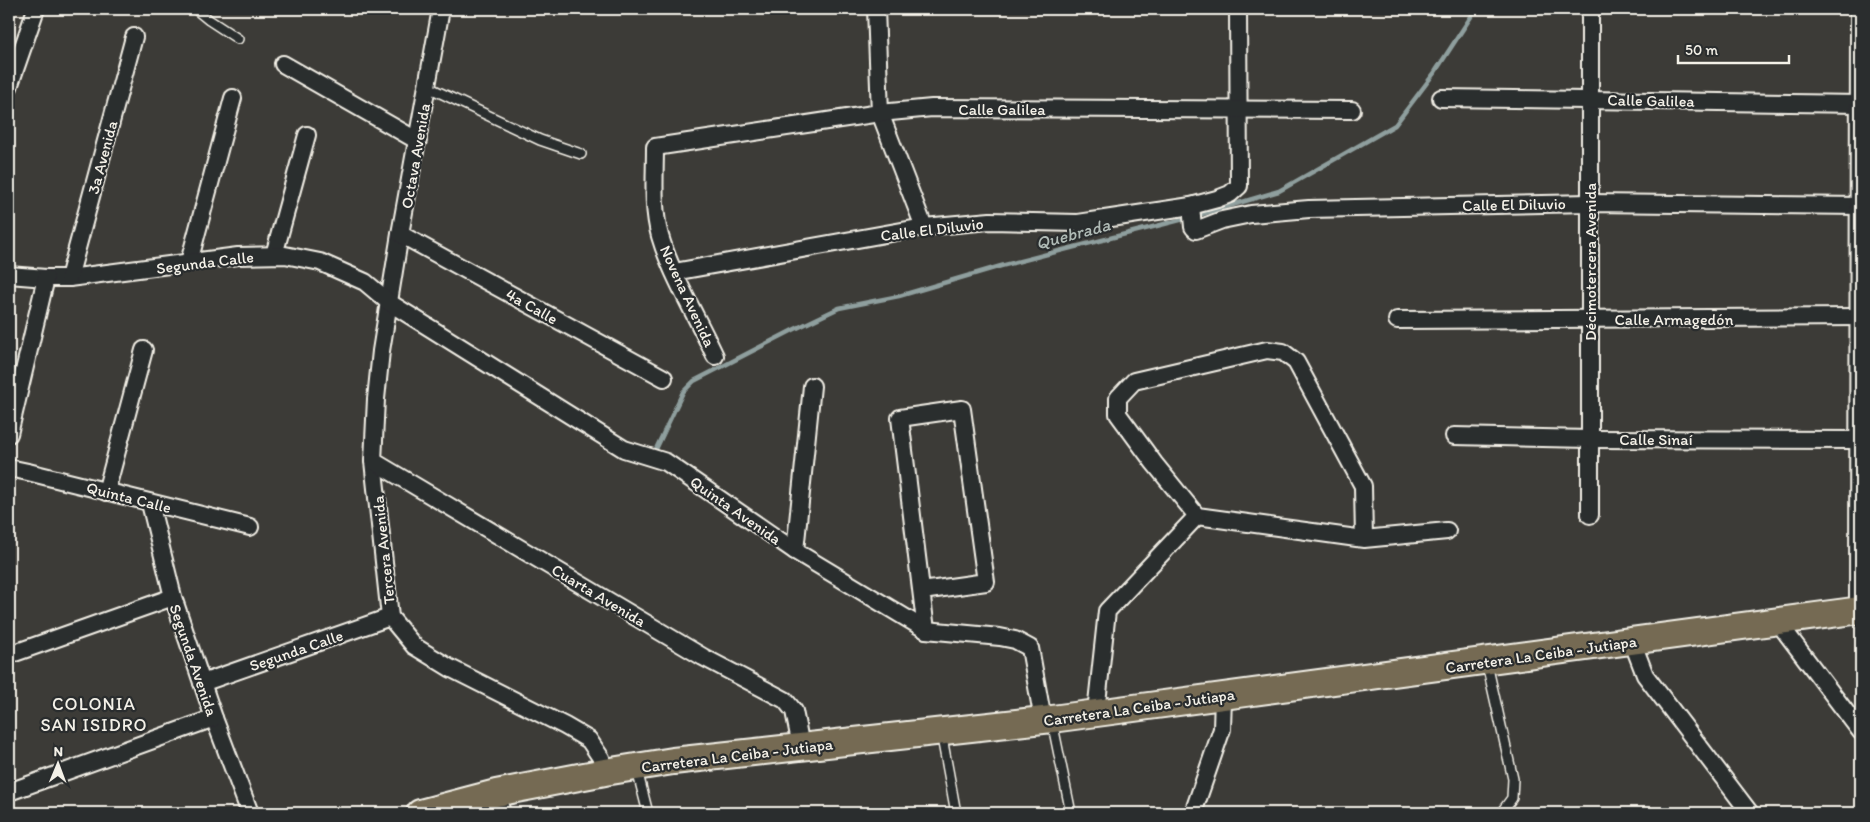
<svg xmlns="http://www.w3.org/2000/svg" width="1870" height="822" font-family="Itim,sans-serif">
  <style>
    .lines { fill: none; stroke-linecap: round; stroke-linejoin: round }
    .stream { stroke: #8f9f9e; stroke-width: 4.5 }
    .lane-casing { stroke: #f4f1e8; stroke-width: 12 }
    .street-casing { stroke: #f4f1e8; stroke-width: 20 }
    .primary-casing { stroke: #f4f1e8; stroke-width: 30 }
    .lane { stroke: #2a2d2e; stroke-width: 9 }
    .street { stroke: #2a2d2e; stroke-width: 16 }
    .primary { stroke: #746b52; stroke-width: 26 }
    .labels { text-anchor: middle; stroke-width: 4.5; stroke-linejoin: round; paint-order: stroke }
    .street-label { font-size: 16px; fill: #f4f1e8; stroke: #2a2d2e }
    .water-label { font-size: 18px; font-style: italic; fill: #b0bbb6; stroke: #2a2d2e }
    .neighbourhood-label { font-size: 18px; letter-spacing: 1px; fill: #f4f1e8; stroke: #2a2d2e }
  </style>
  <rect width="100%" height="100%" fill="#3c3b37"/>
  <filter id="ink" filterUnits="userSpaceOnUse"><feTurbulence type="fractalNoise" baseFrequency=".02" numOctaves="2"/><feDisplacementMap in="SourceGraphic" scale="10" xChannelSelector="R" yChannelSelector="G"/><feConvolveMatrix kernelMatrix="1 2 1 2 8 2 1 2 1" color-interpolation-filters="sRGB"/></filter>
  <g filter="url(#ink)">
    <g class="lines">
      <g class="stream">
        <path d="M1195 216 1279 191 1395 125 1435 72 1476 9"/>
        <path d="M656 449 683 392 694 381 793 330 839 308 899 296 1001 266 1188 218"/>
      </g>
      <g class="lane-casing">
        <g id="lane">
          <path d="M198 9V11L209 20 238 39"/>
          <path d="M428 87 540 140 581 154"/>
          <path d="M1487 664 1513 779 1512 798 1501 813"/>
          <path d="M1052 721 1071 813"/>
          <path d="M941 732 956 813"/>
          <path d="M637 770 648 813"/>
        </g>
      </g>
      <g class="street-casing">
        <g id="street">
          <path d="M441 9 400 234 381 351 376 399 373 461 390 617 414 646 450 668 565 726 589 740 601 758 605 772"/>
          <path d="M876 9 880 113 924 227"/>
          <path d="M1590 9V515"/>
          <path d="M283 64 418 141"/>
          <path d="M9 87 36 9"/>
          <path d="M1441 98 1861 104"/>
          <path d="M1191 206 1193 227 1196 230 1222 220 1251 214 1309 209 1590 203 1861 206"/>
          <path d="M400 234 664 378"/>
          <path d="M274 255 307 135"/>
          <path d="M189 262 233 98"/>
          <path d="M674 272 924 227 990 221 1078 223 1191 206 1217 199 1230 194 1239 186 1238 9"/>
          <path d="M9 275 46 278H69L238 256 285 255 320 262 365 282 390 303 624 449 666 462 795 551 926 630 1000 637 1015 640 1030 648 1043 720"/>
          <path d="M69 278 134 37"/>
          <path d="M1397 320 1861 317"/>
          <path d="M715 356C698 319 671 274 660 236 652 208 655 176 655 147L880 113 932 108 1352 110"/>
          <path d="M9 434 46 278"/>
          <path d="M1454 436 1590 439 1858 440"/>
          <path d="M373 461 703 657 785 700 794 711 801 746"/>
          <path d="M9 468 28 472 250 527"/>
          <path d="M106 492 144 350"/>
          <path d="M150 503 173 597 214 718 250 813"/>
          <path d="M1364 539 1363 486 1296 362 1283 352 1267 350 1134 381 1118 398V414L1154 463 1197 516 1364 539 1447 531"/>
          <path d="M795 551 812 386"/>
          <path d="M922 591 986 582 962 409 900 418 926 630"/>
          <path d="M1858 611 1859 9"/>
          <path d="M1778 622 1861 732"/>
          <path d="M1632 641 1645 675 1750 813"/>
          <path d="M9 655 173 597"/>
          <path d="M202 683 390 617"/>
          <path d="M1096 712 1107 611 1197 516"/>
          <path d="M9 792 214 718"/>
          <path d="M496 793 502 813"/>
          <path d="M1193 813 1222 729 1223 696"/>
        </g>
      </g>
      <g class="primary-casing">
        <path id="primary" d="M420 813 496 793 605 772 673 761 1052 719 1861 610"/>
      </g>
      <use href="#lane" class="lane"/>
      <use href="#street" class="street"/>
      <use href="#primary" class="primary"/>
    </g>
  </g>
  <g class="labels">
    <g class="street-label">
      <text transform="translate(1651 100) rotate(1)" y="6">Calle Galilea</text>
      <text x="1002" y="115">Calle Galilea</text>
      <text transform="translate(415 156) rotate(-80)" y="6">Octava Avenida</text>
      <text transform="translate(102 157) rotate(-75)" y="6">3a Avenida</text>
      <text transform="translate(1514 204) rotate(-1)" y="6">Calle El Diluvio</text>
      <text transform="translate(932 229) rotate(-7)" y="6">Calle El Diluvio</text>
      <text transform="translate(205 262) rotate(-7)" y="6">Segunda Calle</text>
      <text transform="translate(1590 262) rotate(-90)" y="6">Décimotercera Avenida</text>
      <text transform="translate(688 296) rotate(65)" y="6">Novena Avenida</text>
      <text transform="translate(532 306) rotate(29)" y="6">4a Calle</text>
      <text x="1674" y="325">Calle Armagedón</text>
      <text x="1656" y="445">Calle Sinaí</text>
      <text transform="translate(129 497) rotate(14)" y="6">Quinta Calle</text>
      <text transform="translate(736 510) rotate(35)" y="6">Quinta Avenida</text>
      <text transform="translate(383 550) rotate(-96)" y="6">Tercera Avenida</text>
      <text transform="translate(599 595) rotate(31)" y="6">Cuarta Avenida</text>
      <text transform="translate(296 650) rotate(-19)" y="6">Segunda Calle</text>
      <text transform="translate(1541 654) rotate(-8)" y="6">Carretera La Ceiba - Jutiapa</text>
      <text transform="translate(194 660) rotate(71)" y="6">Segunda Avenida</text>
      <text transform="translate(1139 707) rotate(-8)" y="6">Carretera La Ceiba - Jutiapa</text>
      <text transform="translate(737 755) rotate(-7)" y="6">Carretera La Ceiba - Jutiapa</text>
    </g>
    <g class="water-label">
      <text transform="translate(1073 234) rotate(-15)" y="6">Quebrada</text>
    </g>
    <g class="neighbourhood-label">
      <text x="94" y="710">COLONIA<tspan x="94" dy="21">SAN ISIDRO</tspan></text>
    </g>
  </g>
  <rect width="1870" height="822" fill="none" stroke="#2a2d2e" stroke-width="30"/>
  <rect x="15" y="15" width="1840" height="792" fill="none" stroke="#f4f1e8" stroke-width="2" filter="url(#ink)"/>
  <g transform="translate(58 764) rotate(1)" stroke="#2a2d2e" stroke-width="4" paint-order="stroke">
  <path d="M0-4L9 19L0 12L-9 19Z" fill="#f4f1e8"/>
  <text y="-8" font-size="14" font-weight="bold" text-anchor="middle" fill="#f4f1e8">N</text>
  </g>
  <path d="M1678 55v8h111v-8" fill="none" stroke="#f4f1e8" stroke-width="2.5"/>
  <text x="1685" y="55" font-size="15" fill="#f4f1e8" stroke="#2a2d2e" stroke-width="4" paint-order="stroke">50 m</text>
</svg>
